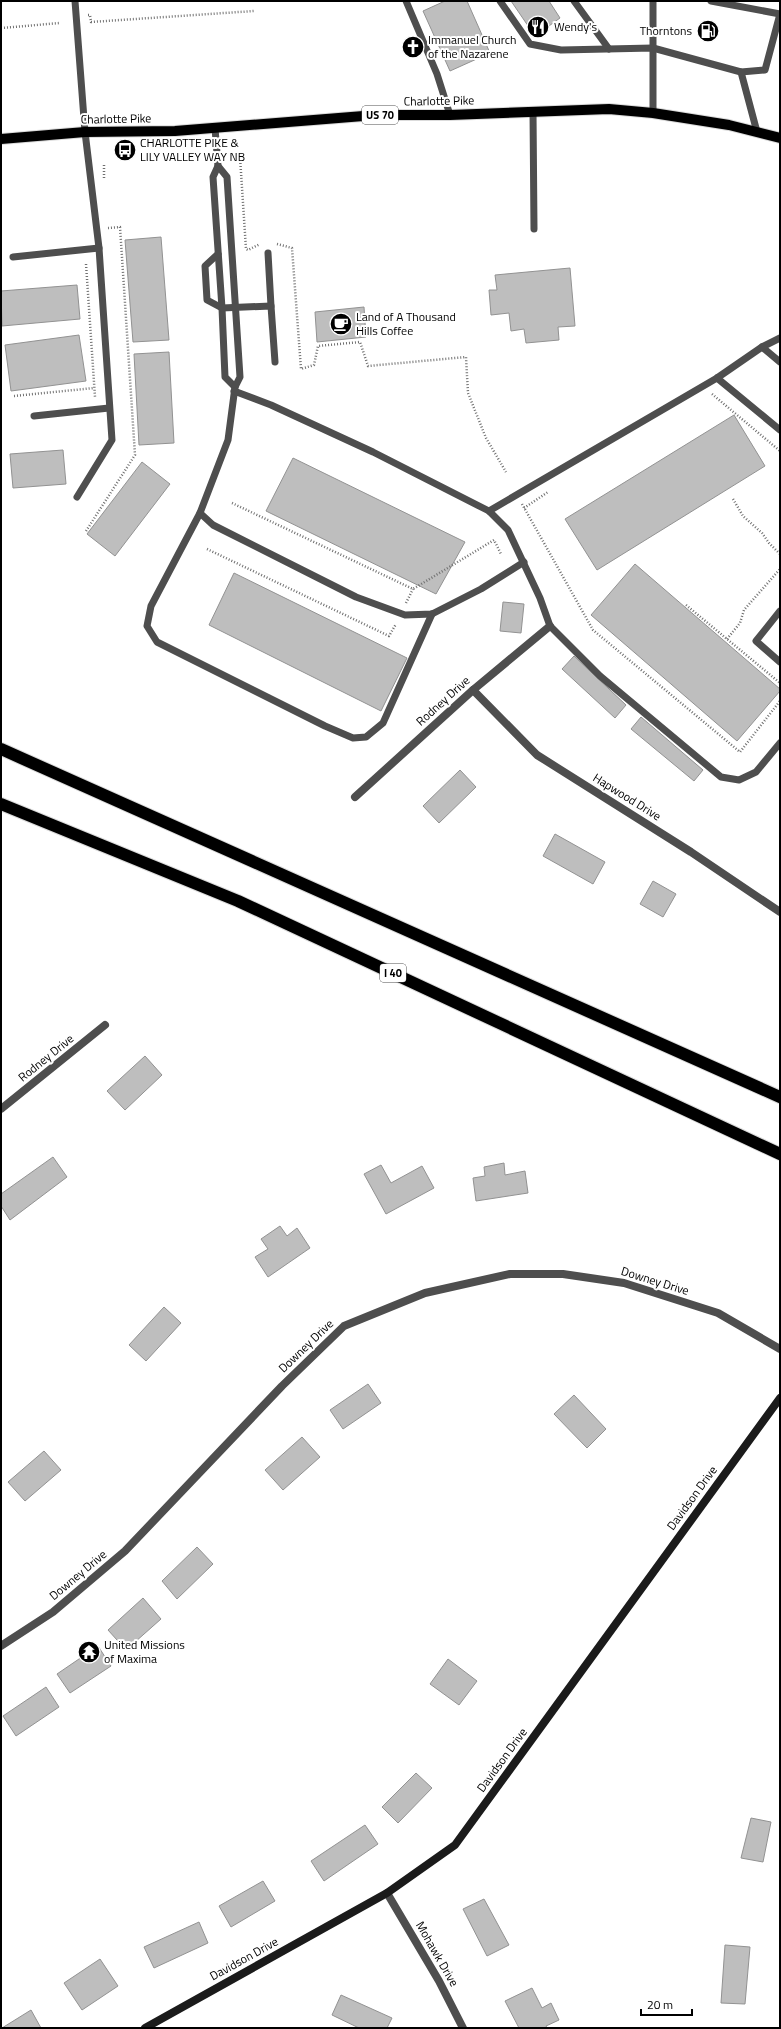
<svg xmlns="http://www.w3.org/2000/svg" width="781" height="2029" font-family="'Titillium Web',sans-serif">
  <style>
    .building { fill: #bebebe; stroke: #929292 }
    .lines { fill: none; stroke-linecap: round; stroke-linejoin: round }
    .primary-casing { stroke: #dbdbdb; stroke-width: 12 }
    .highway-casing { stroke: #dbdbdb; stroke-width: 14 }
    .path { stroke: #707070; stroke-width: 2.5; stroke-dasharray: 1 2; stroke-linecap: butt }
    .lane { stroke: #4e4e4e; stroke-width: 7 }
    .street { stroke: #4e4e4e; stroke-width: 8 }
    .secondary { stroke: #1b1b1b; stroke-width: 8 }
    .primary { stroke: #000; stroke-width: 10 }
    .highway { stroke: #000; stroke-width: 12 }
    .labels { text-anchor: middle; stroke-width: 4; stroke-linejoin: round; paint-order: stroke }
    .shield { fill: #fff; stroke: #4c4c4c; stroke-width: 1 }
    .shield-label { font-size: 11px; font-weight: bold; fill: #000 }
    .poi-label { font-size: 12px; fill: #000; stroke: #fff; text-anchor: start }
    .street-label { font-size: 12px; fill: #000; stroke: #fff }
  </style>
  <rect width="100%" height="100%" fill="#fff"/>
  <g class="building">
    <path d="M445 1H467L490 53 450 71 423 11Z"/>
    <path d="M511 1H549L560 18 535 36Z"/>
    <path d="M161 237 169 340 133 342 125 240Z"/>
    <path d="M570 268 575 326 558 327 559 340 526 343 524 329 511 331 509 313 491 315 489 290H497L495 275Z"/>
    <path d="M77 285 80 319 2 326 1 291Z"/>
    <path d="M364 307 366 337 317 342 315 312Z"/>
    <path d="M79 335 86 381 11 391 5 345Z"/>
    <path d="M169 352 174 443 139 445 134 354Z"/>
    <path d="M734 415 765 466 597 570 565 519Z"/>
    <path d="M63 450 66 484 13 488 10 454Z"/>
    <path d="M293 458 465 542 436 594 266 511Z"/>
    <path d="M142 462 170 484 115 556 87 534Z"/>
    <path d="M635 564 780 689V691L737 741 591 615Z"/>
    <path d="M234 573 407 658 381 711 209 625Z"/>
    <path d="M503 602 524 604 521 633 500 631Z"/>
    <path d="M574 656 626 705 615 718 562 669Z"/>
    <path d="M641 717 703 770 694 781 631 729Z"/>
    <path d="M460 770 476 787 439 823 423 806Z"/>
    <path d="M555 834 605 862 593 884 543 856Z"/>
    <path d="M653 881 676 894 663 917 640 904Z"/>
    <path d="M145 1056 162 1075 125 1110 107 1091Z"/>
    <path d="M53 1157 67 1177 10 1220 1 1206V1194Z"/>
    <path d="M504 1163 505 1175 525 1171 528 1193 476 1201 473 1178 485 1176 484 1167Z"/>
    <path d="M381 1165 391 1183 422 1166 434 1188 386 1214 364 1174Z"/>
    <path d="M280 1226 287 1236 297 1228 310 1248 268 1277 255 1257 268 1249 261 1239Z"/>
    <path d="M164 1307 181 1323 146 1361 129 1345Z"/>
    <path d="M368 1384 381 1403 343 1429 330 1410Z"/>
    <path d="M574 1395 606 1429 587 1448 554 1414Z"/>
    <path d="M302 1437 320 1457 283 1490 265 1470Z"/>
    <path d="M44 1451 61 1470 25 1501 8 1482Z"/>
    <path d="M197 1547 213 1564 177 1599 162 1581Z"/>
    <path d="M143 1598 161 1619 126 1650 108 1630Z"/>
    <path d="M98 1646 111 1666 70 1693 57 1674Z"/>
    <path d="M448 1659 477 1681 459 1705 430 1684Z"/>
    <path d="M46 1687 59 1707 16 1736 3 1716Z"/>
    <path d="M416 1773 432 1788 398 1823 382 1807Z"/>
    <path d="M751 1818 771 1822 763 1862 741 1858Z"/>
    <path d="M365 1825 378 1844 324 1881 311 1861Z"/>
    <path d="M263 1881 275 1901 231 1927 219 1906Z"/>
    <path d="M484 1899 509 1945 487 1956 463 1909Z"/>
    <path d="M199 1922 208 1943 154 1968 144 1947Z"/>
    <path d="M725 1945 750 1947 745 2004 721 2003Z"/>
    <path d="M100 1959 118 1986 82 2010 64 1983Z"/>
    <path d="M532 1988 542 2008 551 2003 559 2020 546 2026 547 2028H519L505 2001Z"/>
    <path d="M341 1995 392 2018 387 2028H359L332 2015Z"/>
    <path d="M31 2010 41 2028H2Z"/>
  </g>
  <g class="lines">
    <g class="primary-casing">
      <path id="primary" d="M1 139 85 132 175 131 376 115H450L609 109 653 113 729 125 780 138"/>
    </g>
    <g class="highway-casing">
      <g id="highway">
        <path d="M1 749 780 1097"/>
        <path d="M1 804 238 901 780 1154"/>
      </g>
    </g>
    <g class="path">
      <path d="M88 15H90L91 22 254 11"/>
      <path d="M1 28 60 23"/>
      <path d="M240 157 246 249 248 250 260 244"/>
      <path d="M104 178V163"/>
      <path d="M277 244 292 248 301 369 314 365 318 346 360 342 368 366 466 357 468 393 486 438 506 472"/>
      <path d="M86 264 95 397"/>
      <path d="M712 394 780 451"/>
      <path d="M14 396 94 388"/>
      <path d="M733 499 743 516 762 533 769 543 780 554"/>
      <path d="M232 503 413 589 494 540 501 554"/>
      <path d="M522 504 593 630 740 752 780 701"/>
      <path d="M524 508 548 492"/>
      <path d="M86 531 135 455 120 227 108 228"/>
      <path d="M207 549 389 636 396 624"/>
      <path d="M406 603 413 589"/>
      <path d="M686 605 780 683"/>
      <path d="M727 639 740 623 744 610 780 569"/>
    </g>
    <g class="lane">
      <path d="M75 1 85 132 99 248 112 440 77 497"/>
      <path d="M406 1 437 74 450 115"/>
      <path d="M500 1 530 44 561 50 653 48 741 72 765 70 780 14"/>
      <path d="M574 1 609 49"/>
      <path d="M653 1V113"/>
      <path d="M711 1 780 14"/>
      <path d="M741 72 757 132"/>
      <path d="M533 111 534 229"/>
      <path d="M215 128 218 166 213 177 222 308 225 377 235 387"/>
      <path d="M218 166 227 177 240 377 235 387 228 440 200 513 213 525 356 597 405 615 432 614 481 589 524 562"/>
      <path d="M268 253 271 306"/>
      <path d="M218 254 205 266 207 300 222 308 271 306 275 362"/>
      <path d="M13 257 99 248"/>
      <path d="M762 347 780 362"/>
      <path d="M717 378 780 430"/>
      <path d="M234 391 271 405 373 452 489 511 508 530 540 598 550 626 600 676 721 777 739 780 756 772 780 743"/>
      <path d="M34 416 109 408"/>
      <path d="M489 511 717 378 762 347 780 338"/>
      <path d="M200 513 151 606 147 626 157 642 325 726 353 738 366 737 383 723 432 614"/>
      <path d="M780 611 756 641 780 662"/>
    </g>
    <g class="street">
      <path d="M473 690 537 755 691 852 780 912"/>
      <path d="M355 797 473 690 550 626"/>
      <path d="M1 1109 105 1025"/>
      <path d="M1 1646 53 1612 125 1551 282 1386 344 1326 425 1293 510 1274H563L624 1283 718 1313 780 1349"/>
      <path d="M387 1893 439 1981 463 2028"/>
    </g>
    <path class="secondary" d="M145 2028 387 1893 455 1845 780 1398"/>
    <use href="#primary" class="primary"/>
    <use href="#highway" class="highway"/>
  </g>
  <defs>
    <g id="restaurant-disc" transform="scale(1.15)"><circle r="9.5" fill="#000" stroke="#fff"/><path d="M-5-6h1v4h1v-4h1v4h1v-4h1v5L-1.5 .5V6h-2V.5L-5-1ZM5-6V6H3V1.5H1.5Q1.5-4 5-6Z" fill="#fff"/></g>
    <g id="fuel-disc" transform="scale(1.15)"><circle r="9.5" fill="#000" stroke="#fff"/><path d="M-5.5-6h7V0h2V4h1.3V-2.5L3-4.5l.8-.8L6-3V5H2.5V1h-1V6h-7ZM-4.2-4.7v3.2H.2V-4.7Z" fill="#fff"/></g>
    <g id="church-disc" transform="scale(1.15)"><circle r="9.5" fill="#000" stroke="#fff"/><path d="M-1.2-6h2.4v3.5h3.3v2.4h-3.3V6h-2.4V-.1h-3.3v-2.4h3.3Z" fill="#fff"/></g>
    <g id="bus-disc" transform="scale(1.15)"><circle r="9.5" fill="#000" stroke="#fff"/><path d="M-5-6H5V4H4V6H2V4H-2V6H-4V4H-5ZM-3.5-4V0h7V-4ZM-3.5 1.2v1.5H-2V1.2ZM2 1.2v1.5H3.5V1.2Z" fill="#fff"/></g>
    <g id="cafe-disc" transform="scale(1.15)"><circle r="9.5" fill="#000" stroke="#fff"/><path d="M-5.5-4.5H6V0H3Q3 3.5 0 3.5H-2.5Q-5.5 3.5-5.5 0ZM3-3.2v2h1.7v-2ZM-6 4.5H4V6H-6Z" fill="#fff"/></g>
    <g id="temple-disc" transform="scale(1.15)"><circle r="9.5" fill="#000" stroke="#fff"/><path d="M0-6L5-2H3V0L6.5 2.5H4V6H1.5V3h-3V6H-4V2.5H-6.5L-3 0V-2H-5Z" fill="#fff"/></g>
  </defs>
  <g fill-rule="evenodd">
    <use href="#restaurant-disc" x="538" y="27"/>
    <use href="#fuel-disc" x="708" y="31"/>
    <use href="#church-disc" x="413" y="47"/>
    <use href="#bus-disc" x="125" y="150"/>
    <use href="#cafe-disc" x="341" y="324"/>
    <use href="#temple-disc" x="89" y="1652"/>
  </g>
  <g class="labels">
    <g class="shield">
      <rect x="362" y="106" width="36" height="18" rx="3"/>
      <rect x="380" y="964" width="26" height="18" rx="3"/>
    </g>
    <g class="shield-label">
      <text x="380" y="119">US 70</text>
      <text x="393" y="977">I 40</text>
    </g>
    <g class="poi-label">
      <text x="554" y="31">Wendy's</text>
      <text x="692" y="35" text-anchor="end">Thorntons</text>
      <text x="428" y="44">Immanuel Church<tspan x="428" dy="14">of the Nazarene</tspan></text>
      <text x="140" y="147">CHARLOTTE PIKE &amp;<tspan x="140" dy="14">LILY VALLEY WAY NB</tspan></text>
      <text x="356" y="321">Land of A Thousand<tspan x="356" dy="14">Hills Coffee</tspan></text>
      <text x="104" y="1649">United Missions<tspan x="104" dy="14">of Maxima</tspan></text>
    </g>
    <g class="street-label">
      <text transform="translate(439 101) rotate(-1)" y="4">Charlotte Pike</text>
      <text transform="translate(116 119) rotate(-1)" y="4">Charlotte Pike</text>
      <text transform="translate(443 701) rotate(-42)" y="4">Rodney Drive</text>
      <text transform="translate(627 797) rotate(32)" y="4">Hapwood Drive</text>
      <text transform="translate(46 1058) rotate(-39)" y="4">Rodney Drive</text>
      <text transform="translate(655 1281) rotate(17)" y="4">Downey Drive</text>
      <text transform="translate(306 1346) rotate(-44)" y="4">Downey Drive</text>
      <text transform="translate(692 1498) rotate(-54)" y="4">Davidson Drive</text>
      <text transform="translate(78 1575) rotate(-40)" y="4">Downey Drive</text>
      <text transform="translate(502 1760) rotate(-54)" y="4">Davidson Drive</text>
      <text transform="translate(437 1954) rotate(60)" y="4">Mohawk Drive</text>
      <text transform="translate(244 1959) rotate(-29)" y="4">Davidson Drive</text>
    </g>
  </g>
  <rect width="781" height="2029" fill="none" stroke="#000000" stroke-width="4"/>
  <path d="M641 2009v6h51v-6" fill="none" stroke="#000000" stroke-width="2"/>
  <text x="647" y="2009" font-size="12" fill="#000000" stroke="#ffffff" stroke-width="3" paint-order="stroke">20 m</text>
</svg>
